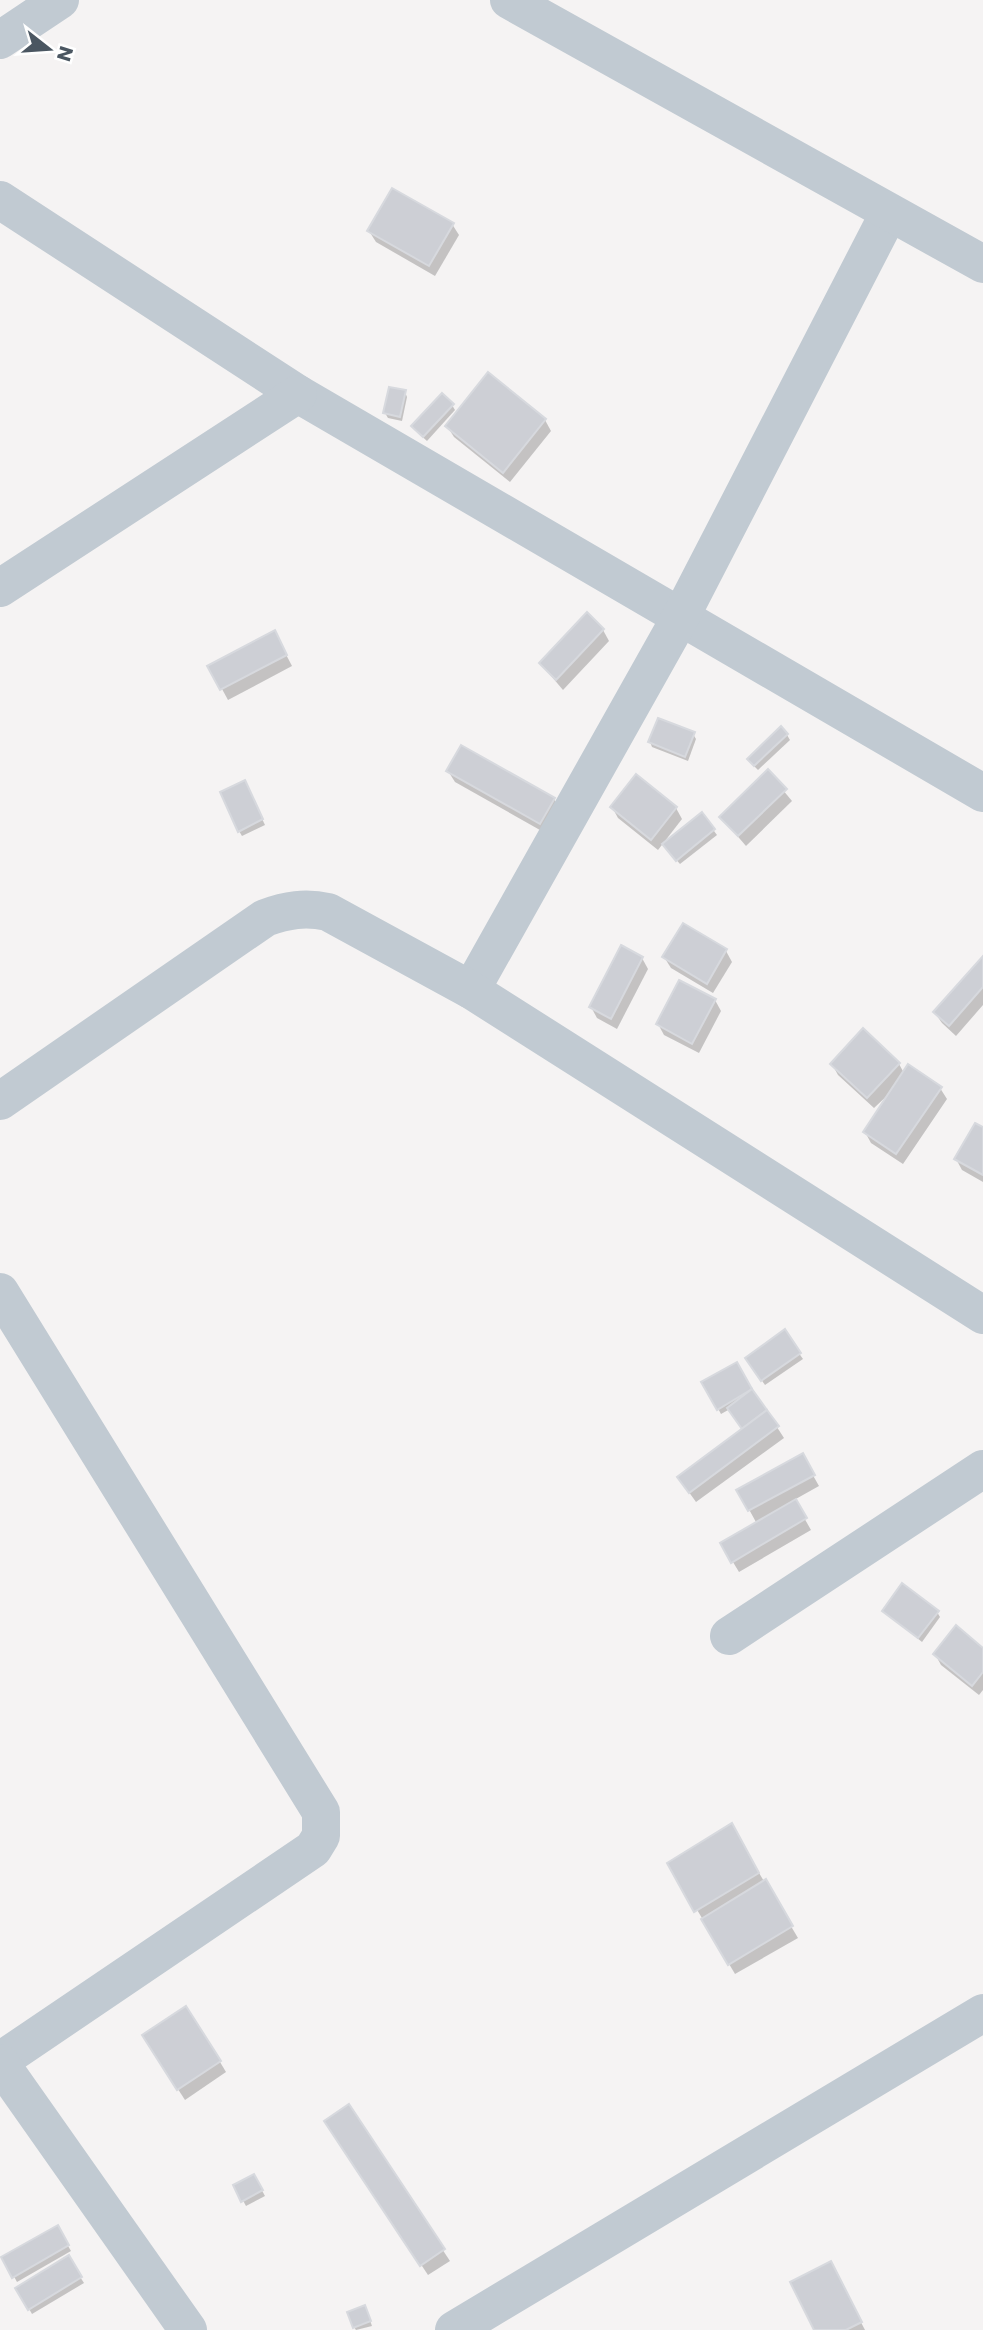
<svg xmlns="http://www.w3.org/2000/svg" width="983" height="2330" font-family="Poppins,sans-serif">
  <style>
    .shadow { fill: #0003 }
    .building { fill: #cdcfd5; stroke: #d7d9de; stroke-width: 2 }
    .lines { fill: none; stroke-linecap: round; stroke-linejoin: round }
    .minor { stroke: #c1cad2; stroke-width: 38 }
    .tertiary { stroke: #c1cad2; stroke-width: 38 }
  </style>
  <rect width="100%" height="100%" fill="#f5f3f3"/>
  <g class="shadow">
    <path d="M452 224 459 235 435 276 376 242 369 231Z"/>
    <path d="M405 392 407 397 402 421 388 418 385 413Z"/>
    <path d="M452 405 455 410 427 441 416 431 414 426Z"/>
    <path d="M545 420 551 431 510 482 454 437 447 426Z"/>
    <path d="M603 630 609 641 563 690 541 664Z"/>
    <path d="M280 643 292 666 228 700 210 667Z"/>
    <path d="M693 734 696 739 688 761 652 747 650 742Z"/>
    <path d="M787 735 790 740 758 770 752 764Z"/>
    <path d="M448 771 554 799 560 810 547 834 455 782Z"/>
    <path d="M768 772 792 801 746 846 721 817Z"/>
    <path d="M247 787 265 825 242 836 239 831Z"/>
    <path d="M612 807 676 808 682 819 658 850 618 818Z"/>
    <path d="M702 815 717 835 680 864 667 849Z"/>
    <path d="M726 951 732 962 713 993 671 968 664 957Z"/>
    <path d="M642 958 648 969 617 1029 597 1018 591 1007Z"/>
    <path d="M983 958V1005L956 1036 942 1023 935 1013Z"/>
    <path d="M715 1000 721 1011 699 1053 664 1035 658 1024Z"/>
    <path d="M832 1064H899L904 1073 940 1088 947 1099 903 1164 871 1143 865 1132 892 1091 874 1108 838 1075Z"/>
    <path d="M983 1129V1182L962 1170 956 1159Z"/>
    <path d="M784 1332 803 1359 765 1385 750 1364Z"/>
    <path d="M736 1364 784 1438 696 1502 686 1488 744 1429 730 1409 721 1414 704 1383Z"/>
    <path d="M802 1456 819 1486 794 1500 811 1530 739 1572 722 1544 757 1524 739 1491Z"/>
    <path d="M884 1611 937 1612 940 1617 922 1642Z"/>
    <path d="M983 1650V1690L979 1695 941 1665 935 1654Z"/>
    <path d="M731 1826 798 1938 735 1974 670 1864Z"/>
    <path d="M150 2046 220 2062 226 2072 185 2100Z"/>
    <path d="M348 2107 450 2261 428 2275 333 2132Z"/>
    <path d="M254 2176 265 2196 246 2206 235 2186Z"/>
    <path d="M57 2227 71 2251 17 2282 4 2258Z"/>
    <path d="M68 2258 84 2283 32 2314 17 2288Z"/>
    <path d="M836 2274 865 2330H816Z"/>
    <path d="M367 2312 372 2326 356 2330 354 2327Z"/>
  </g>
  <g class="building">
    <path d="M392 188 454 223 429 266 367 231Z"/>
    <path d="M488 372 546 419 503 473 445 426Z"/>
    <path d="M389 387 406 390 400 417 383 413Z"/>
    <path d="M442 393 454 404 423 437 411 426Z"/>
    <path d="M587 612 604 629 556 680 539 663Z"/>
    <path d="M275 630 287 655 220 690 207 666Z"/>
    <path d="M658 718 695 732 685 757 648 742Z"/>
    <path d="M781 726 788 734 754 766 747 759Z"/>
    <path d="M461 745 555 798 540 824 446 771Z"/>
    <path d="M768 769 787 789 738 836 719 817Z"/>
    <path d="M636 774 677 807 651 840 610 807Z"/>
    <path d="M245 780 263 819 238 832 220 792Z"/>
    <path d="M702 812 715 829 676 861 662 844Z"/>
    <path d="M683 923 727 949 707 984 662 957Z"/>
    <path d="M621 945 643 957 611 1019 589 1007Z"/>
    <path d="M983 956V987L949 1026 933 1012Z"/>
    <path d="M679 980 716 999 692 1044 656 1024Z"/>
    <path d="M863 1028 900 1063 867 1098 830 1064Z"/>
    <path d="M908 1064 942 1087 896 1154 863 1132Z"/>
    <path d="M975 1123 983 1127V1175L954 1159Z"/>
    <path d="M785 1329 801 1353 761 1381 745 1358Z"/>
    <path d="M737 1362 752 1389 717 1410 701 1382Z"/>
    <path d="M752 1389 767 1410 742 1429 727 1408Z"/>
    <path d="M767 1410 779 1426 689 1493 677 1477Z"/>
    <path d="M803 1453 815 1475 748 1511 736 1490Z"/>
    <path d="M796 1499 807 1518 731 1563 720 1543Z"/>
    <path d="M902 1583 939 1611 918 1638 882 1611Z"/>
    <path d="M956 1625 983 1648V1672L972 1686 933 1654Z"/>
    <path d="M732 1823 759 1873 694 1912 667 1863Z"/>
    <path d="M766 1879 793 1926 728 1965 701 1919Z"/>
    <path d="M186 2006 221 2061 177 2090 142 2035Z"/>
    <path d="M349 2104 445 2249 420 2266 324 2121Z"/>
    <path d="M254 2174 263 2190 241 2202 233 2185Z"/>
    <path d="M58 2225 69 2245 12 2278 1 2257Z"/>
    <path d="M69 2255 82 2277 28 2310 15 2288Z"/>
    <path d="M831 2261 862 2322 846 2330H814L790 2282Z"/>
    <path d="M365 2305 371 2321 353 2328 347 2312Z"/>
  </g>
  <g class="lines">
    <g class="minor">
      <path d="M0 40 60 0"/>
      <path d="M0 200 298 394 983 793"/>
      <path d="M0 588 298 394"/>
      <path d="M471 990 680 618 889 213"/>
      <path d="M0 1101 265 918C287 910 305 907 328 912L471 990 983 1315"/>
      <path d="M0 1292 321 1812V1836L313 1849 0 2061"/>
      <path d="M729 1636 983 1469"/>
      <path d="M0 2063 188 2330"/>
      <path d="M454 2330 983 2013"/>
    </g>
    <path class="tertiary" d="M509 0 983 264"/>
  </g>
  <g transform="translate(49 49) rotate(107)" stroke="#ffffff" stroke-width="5" paint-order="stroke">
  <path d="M0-5L12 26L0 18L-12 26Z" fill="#4a5661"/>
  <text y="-10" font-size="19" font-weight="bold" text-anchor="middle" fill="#4a5661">N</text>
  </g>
</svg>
